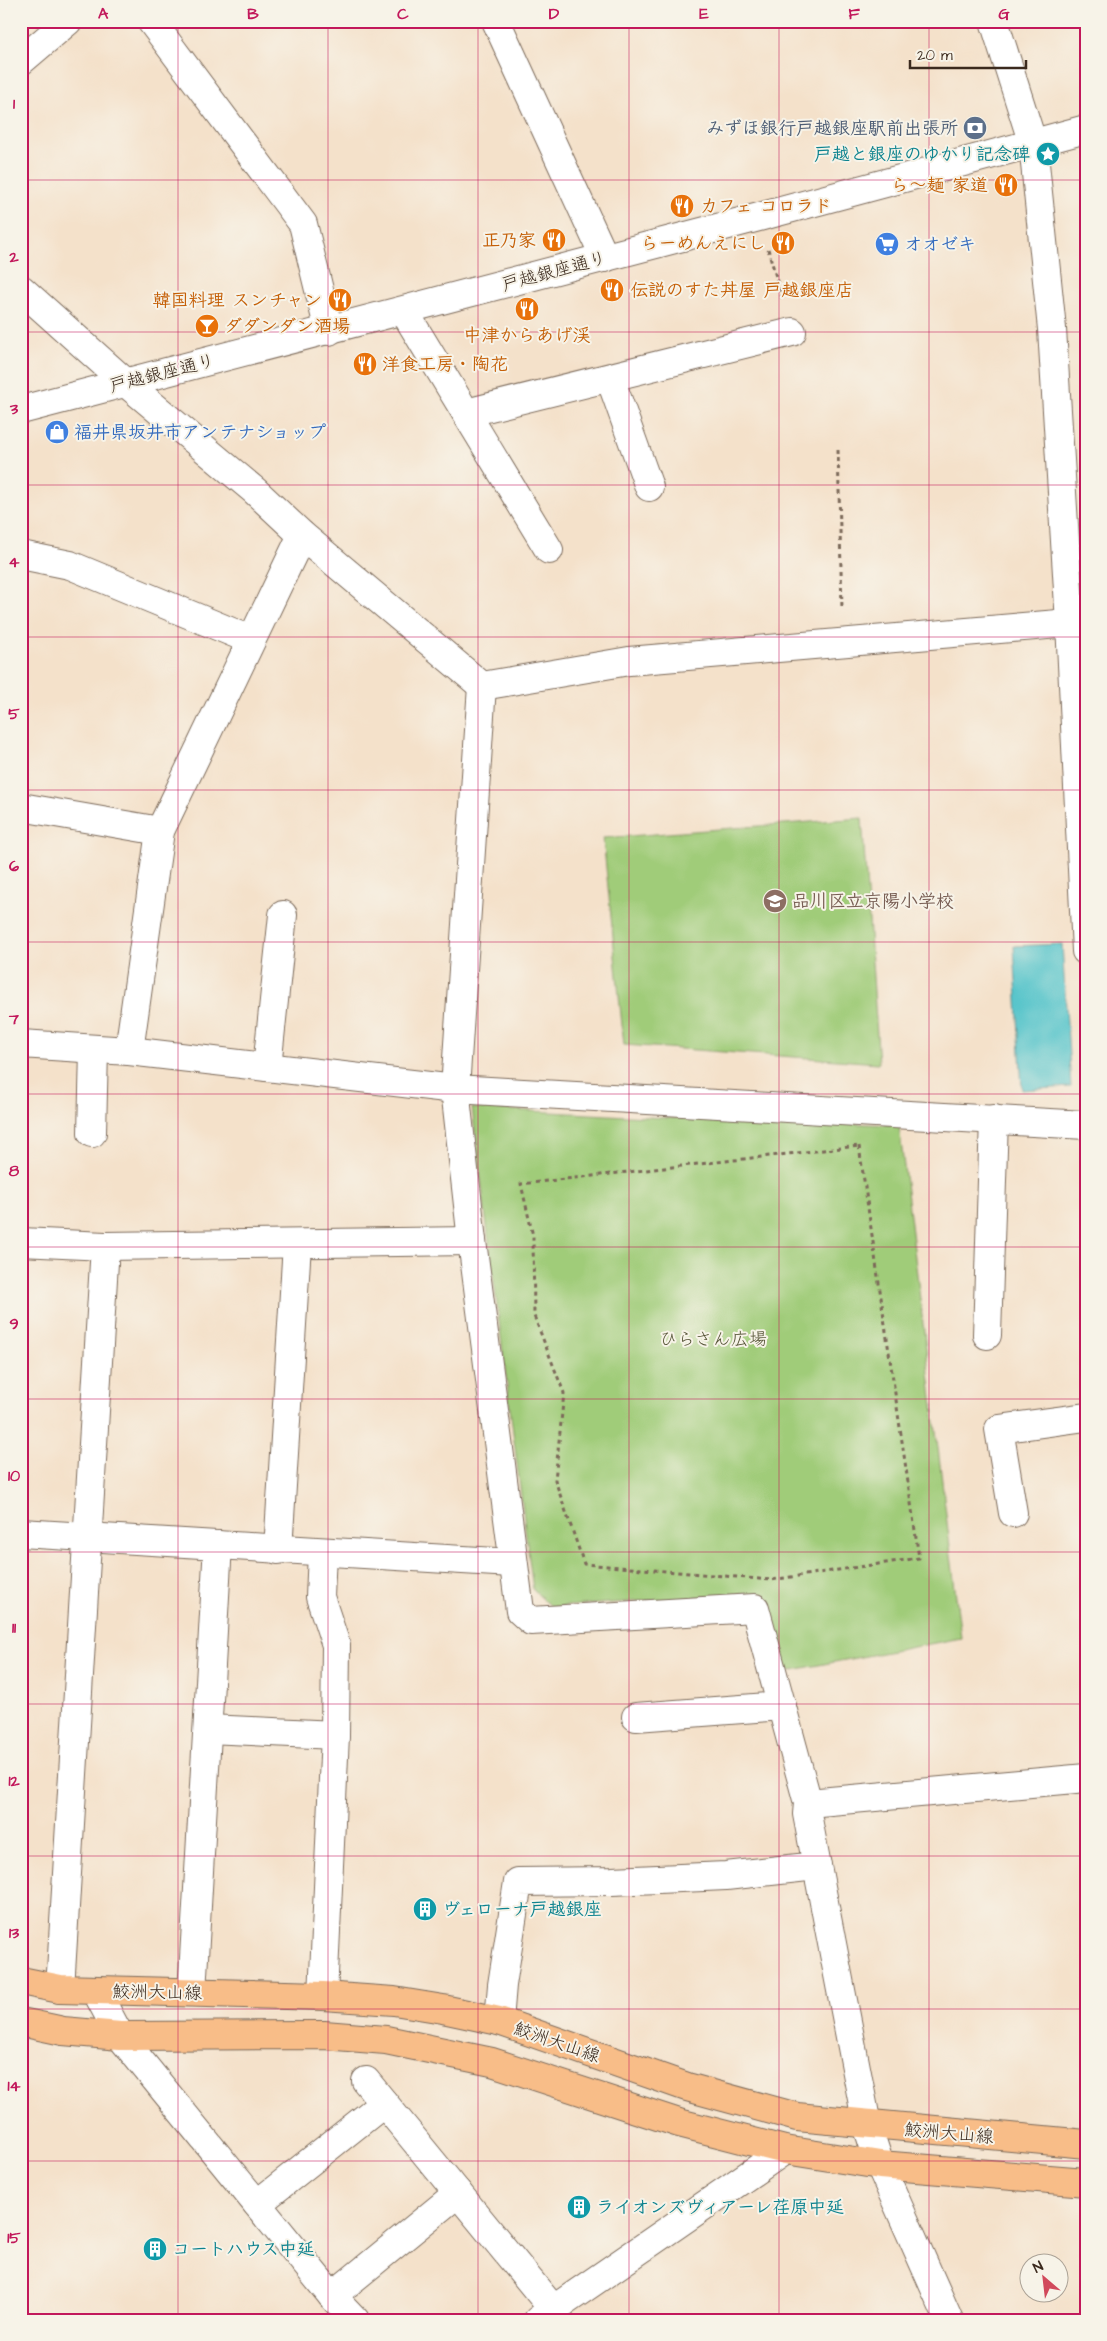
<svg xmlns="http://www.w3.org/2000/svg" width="1107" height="2341" font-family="'Architects Daughter','Klee One',sans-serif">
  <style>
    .green { fill: #a0cc79; stroke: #6e7b4c }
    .water { fill: #58c5cb; stroke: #4a7874 }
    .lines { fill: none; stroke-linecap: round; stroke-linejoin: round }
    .minor-casing { stroke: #7c6a5a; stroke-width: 30 }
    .major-casing { stroke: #7c6a5a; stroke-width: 30 }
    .path { stroke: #7c6a5a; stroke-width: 3; stroke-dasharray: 4 4; stroke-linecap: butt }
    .minor { stroke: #fff; stroke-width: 28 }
    .major { stroke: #f8bd88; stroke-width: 28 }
    .grid { fill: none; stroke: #c2185b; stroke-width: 1; stroke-opacity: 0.55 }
    .labels { text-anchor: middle; stroke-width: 4; stroke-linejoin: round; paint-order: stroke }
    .service-label { font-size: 18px; font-weight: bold; fill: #4e5e75; stroke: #f7f3e8; text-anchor: end }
    .culture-label { font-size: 18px; font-weight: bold; fill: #0d838f; stroke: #f7f3e8; text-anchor: start }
    .food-label { font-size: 18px; font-weight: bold; fill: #c56008; stroke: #f7f3e8; text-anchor: end }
    .shop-label { font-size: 18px; font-weight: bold; fill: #366cbe; stroke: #f7f3e8; text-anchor: start }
    .street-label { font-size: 18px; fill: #3b2a1e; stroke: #f7f3e8 }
    .education-label { font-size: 18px; font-weight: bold; fill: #785e54; stroke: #f7f3e8; text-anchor: start }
    .park-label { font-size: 18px; fill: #545235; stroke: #f7f3e8 }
    .neatline { fill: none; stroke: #c2185b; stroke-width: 2 }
    .grid-label { font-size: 16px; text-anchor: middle; font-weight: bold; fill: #c2185b }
  </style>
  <rect width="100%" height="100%" fill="#f7f3e8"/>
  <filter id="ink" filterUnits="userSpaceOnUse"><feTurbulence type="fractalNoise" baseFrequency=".02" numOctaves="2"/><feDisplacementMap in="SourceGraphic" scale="10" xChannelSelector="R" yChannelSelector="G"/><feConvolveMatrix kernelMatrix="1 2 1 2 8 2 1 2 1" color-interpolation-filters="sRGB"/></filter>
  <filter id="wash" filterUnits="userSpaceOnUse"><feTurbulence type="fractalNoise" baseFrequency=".0096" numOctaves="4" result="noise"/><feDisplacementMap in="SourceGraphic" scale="20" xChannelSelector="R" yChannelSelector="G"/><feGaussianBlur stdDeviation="1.12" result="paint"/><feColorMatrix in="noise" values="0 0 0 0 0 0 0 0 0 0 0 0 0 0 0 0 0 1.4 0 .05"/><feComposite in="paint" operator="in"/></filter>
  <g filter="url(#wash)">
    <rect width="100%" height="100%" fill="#f4e1ca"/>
    <g class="green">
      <path d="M862 818 879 1063 624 1045 603 838Z"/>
      <path d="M472 1108 666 1118 899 1125 961 1638 782 1672 761 1593 552 1607 533 1590Z"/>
    </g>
    <path class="water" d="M1062 944 1071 1087 1022 1090 1014 946Z"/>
  </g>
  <g filter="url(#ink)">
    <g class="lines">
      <g class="minor-casing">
        <g id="minor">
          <path d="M151 21 303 224 329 331"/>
          <path d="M496 21 605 258"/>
          <path d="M994 21 1033 144 1052 329 1070 623 1086 951"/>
          <path d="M21 61 68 21"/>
          <path d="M21 289 126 383 255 491 302 535 482 686 629 661 1070 623 1086 619"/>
          <path d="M404 311 549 550"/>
          <path d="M610 378 649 487"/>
          <path d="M21 410 759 217 1086 129"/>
          <path d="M466 413 792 332"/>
          <path d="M21 555 70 565 251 640"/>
          <path d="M482 686 455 1089 472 1241 520 1611 531 1621 755 1608 808 1803 807 1814 867 2125 880 2165 949 2320"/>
          <path d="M21 807 160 831"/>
          <path d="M21 1044 129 1051 455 1089 1086 1125"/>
          <path d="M129 1051 160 831 302 535"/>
          <path d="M267 1067 283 915"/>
          <path d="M92 1133 94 1050"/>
          <path d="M21 1242 105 1246 472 1241"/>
          <path d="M987 1335 994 1119"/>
          <path d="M1013 1513 999 1429 1086 1417"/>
          <path d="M21 1533 512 1563"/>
          <path d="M278 1550 297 1244"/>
          <path d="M322 1553 320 1597 336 1645 335 1735 323 1996"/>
          <path d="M636 1717 782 1706"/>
          <path d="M208 1729 335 1735"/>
          <path d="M808 1803 1086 1778"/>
          <path d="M60 1989 105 1246"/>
          <path d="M96 1991 120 2036 332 2296 355 2320"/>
          <path d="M192 1992 218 1545"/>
          <path d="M499 2021 502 1985 518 1882 612 1881 726 1876 817 1866"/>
          <path d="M366 2081 553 2309"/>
          <path d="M257 2204 384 2103"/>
          <path d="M332 2296 458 2193"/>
          <path d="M538 2320 785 2150"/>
        </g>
      </g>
      <g class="major-casing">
        <g id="major">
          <path d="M21 1981 60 1989 323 1996 394 2001 443 2009 499 2021 687 2087 797 2117 1086 2144"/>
          <path d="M21 2022 63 2031 120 2036 324 2035 386 2040 492 2062 679 2123 785 2150 880 2165 1086 2182"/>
        </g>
      </g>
      <g class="path">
        <path d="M768 249 782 298"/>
        <path d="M838 450 842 609"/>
        <path d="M859 1146 919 1558 771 1580 584 1564 555 1480 564 1393 534 1316 533 1236 521 1184Z"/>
      </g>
      <use href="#minor" class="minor"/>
      <use href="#major" class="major"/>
    </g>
  </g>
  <path class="grid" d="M178 21V2320M328 21V2320M478 21V2320M629 21V2320M779 21V2320M929 21V2320M21 180H1086M21 332H1086M21 485H1086M21 637H1086M21 790H1086M21 942H1086M21 1094H1086M21 1247H1086M21 1399H1086M21 1552H1086M21 1704H1086M21 1856H1086M21 2009H1086M21 2161H1086"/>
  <defs>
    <g id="bank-disc" transform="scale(1.25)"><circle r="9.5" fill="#5c6f8a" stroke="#f7f3e8"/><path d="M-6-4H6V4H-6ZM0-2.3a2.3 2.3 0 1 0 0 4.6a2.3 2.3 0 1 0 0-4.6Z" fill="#fff"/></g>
    <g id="sight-disc" transform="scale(1.25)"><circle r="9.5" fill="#0f9aa8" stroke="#f7f3e8"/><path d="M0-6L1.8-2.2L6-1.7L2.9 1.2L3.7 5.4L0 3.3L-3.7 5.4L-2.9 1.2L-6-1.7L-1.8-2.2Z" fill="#fff"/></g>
    <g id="restaurant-disc" transform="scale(1.25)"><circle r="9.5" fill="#e8710a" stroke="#f7f3e8"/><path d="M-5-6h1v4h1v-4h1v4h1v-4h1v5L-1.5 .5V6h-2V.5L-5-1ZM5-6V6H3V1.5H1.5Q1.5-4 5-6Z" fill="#fff"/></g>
    <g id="supermarket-disc" transform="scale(1.25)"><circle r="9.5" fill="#3f7fe0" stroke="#f7f3e8"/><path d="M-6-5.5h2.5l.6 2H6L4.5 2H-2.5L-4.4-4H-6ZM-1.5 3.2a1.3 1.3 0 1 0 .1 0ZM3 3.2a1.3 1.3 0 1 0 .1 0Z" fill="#fff"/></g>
    <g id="bar-disc" transform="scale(1.25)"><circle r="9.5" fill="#e8710a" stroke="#f7f3e8"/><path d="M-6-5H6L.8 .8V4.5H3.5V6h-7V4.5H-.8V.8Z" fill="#fff"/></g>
    <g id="shop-disc" transform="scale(1.25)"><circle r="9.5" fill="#3f7fe0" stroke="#f7f3e8"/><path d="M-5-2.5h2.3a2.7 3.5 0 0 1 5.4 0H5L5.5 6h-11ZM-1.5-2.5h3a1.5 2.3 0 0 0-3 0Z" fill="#fff"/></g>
    <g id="school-disc" transform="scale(1.25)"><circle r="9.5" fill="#8d6e63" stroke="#f7f3e8"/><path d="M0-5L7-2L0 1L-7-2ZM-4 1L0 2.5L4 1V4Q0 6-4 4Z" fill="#fff"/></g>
    <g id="building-disc" transform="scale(1.25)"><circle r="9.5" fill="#0f9aa8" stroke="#f7f3e8"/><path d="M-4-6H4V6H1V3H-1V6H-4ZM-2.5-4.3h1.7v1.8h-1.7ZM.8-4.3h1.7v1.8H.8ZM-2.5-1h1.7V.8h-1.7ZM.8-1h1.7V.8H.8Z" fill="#fff"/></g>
  </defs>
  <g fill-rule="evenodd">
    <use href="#bank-disc" x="975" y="128"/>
    <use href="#sight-disc" x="1048" y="154"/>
    <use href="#restaurant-disc" x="1006" y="185"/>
    <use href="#restaurant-disc" x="682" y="206"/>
    <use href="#restaurant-disc" x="554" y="240"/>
    <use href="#restaurant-disc" x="783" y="243"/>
    <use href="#supermarket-disc" x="887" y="244"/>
    <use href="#restaurant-disc" x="612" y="290"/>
    <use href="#restaurant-disc" x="340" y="300"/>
    <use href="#restaurant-disc" x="527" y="309"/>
    <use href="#bar-disc" x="207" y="326"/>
    <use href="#restaurant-disc" x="365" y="364"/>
    <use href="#shop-disc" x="57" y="432"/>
    <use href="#school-disc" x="775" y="901"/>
    <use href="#building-disc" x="425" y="1909"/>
    <use href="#building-disc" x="579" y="2207"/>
    <use href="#building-disc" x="155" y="2249"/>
  </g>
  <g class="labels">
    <g class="service-label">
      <text x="958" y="134">みずほ銀行戸越銀座駅前出張所</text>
    </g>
    <g class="culture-label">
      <text x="1030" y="160" text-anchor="end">戸越と銀座のゆかり記念碑</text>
      <text x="442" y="1915">ヴェローナ戸越銀座</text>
      <text x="596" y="2213">ライオンズヴィアーレ荏原中延</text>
      <text x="172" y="2255">コートハウス中延</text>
    </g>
    <g class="food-label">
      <text x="988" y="191">ら～麺 家道</text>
      <text x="700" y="212" text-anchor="start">カフェ コロラド</text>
      <text x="536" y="246">正乃家</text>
      <text x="766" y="249">らーめんえにし</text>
      <text x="630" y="296" text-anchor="start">伝説のすた丼屋 戸越銀座店</text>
      <text x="322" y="306">韓国料理 スンチャン</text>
      <text x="224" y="332" text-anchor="start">ダダンダン酒場</text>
      <text x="527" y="341" text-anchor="middle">中津からあげ渓</text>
      <text x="382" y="370" text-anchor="start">洋食工房・陶花</text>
    </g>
    <g class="shop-label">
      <text x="904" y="250">オオゼキ</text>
      <text x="74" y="438">福井県坂井市アンテナショップ</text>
    </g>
    <g class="street-label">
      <text transform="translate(554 271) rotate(-15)" y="6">戸越銀座通り</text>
      <text transform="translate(162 373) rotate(-14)" y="6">戸越銀座通り</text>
      <text transform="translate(157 1992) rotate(1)" y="6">鮫洲大山線</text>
      <text transform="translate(557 2042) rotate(19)" y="6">鮫洲大山線</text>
      <text transform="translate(949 2133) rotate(5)" y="6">鮫洲大山線</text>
    </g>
    <g class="education-label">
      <text x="792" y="907">品川区立京陽小学校</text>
    </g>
    <g class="park-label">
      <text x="713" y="1345">ひらさん広場</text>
    </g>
  </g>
  <rect width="1107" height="2341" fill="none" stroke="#f7f3e8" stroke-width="55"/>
  <g transform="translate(1044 2278) rotate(332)"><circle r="24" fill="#f7f3e8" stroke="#aca397"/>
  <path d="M0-4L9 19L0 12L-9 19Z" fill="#d1495b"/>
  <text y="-8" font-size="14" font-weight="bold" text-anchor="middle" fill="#3b2a1e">N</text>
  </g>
  <path d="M910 60v8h116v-8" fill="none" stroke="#3b2a1e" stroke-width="2.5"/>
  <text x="917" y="60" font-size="15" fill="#3b2a1e" stroke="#f7f3e8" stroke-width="4" paint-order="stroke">20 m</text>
  <rect x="28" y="28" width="1052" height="2286" class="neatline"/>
  <g class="grid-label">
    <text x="103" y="19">A</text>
    <text x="253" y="19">B</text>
    <text x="403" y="19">C</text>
    <text x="554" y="19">D</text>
    <text x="704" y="19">E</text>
    <text x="854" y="19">F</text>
    <text x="1004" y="19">G</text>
    <text x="14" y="109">1</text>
    <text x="14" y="262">2</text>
    <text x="14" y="414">3</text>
    <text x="14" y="567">4</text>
    <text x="14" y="719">5</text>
    <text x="14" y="871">6</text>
    <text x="14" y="1024">7</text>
    <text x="14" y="1176">8</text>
    <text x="14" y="1329">9</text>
    <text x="14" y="1481">10</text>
    <text x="14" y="1633">11</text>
    <text x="14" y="1786">12</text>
    <text x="14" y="1938">13</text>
    <text x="14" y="2091">14</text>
    <text x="14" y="2243">15</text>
  </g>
</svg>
